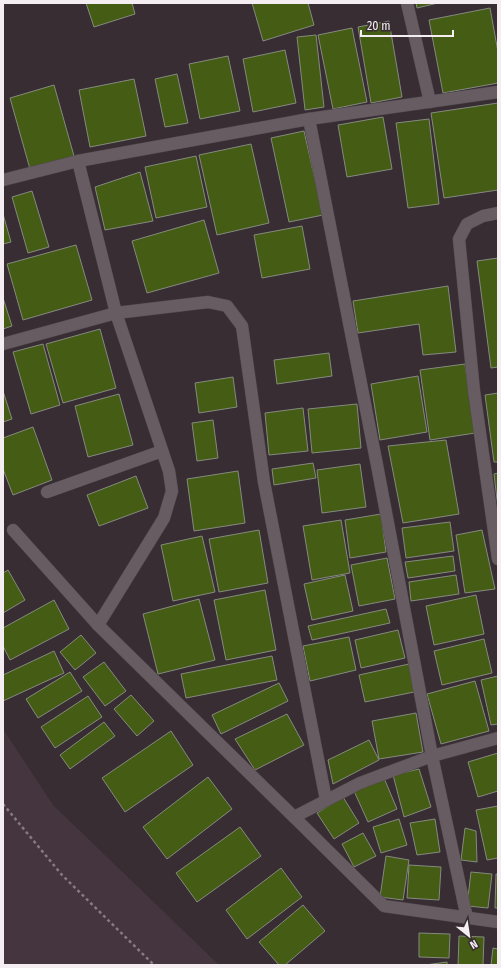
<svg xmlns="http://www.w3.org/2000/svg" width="501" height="968" font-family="'Fira Sans Condensed',sans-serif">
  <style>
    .built { fill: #45353f }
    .building { fill: #455c14; stroke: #858a7f }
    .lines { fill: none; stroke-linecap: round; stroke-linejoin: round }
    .minor-casing { stroke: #51494e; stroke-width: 13 }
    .path { stroke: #857c81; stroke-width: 2.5; stroke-dasharray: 3 3; stroke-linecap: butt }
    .minor { stroke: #685c63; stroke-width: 12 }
  </style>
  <rect width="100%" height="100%" fill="#372d33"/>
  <path class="built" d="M3 729 53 805 219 965H3Z"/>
  <g class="building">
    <path d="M86 3H132L135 14 94 27Z"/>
    <path d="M252 3H308L314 25 263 41Z"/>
    <path d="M416 3H438L417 8Z"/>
    <path d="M490 8 498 52V83L443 93 429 20Z"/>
    <path d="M389 21 402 97 371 103 358 27Z"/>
    <path d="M352 28 367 102 333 109 318 35Z"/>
    <path d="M316 35 324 107 305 110 297 37Z"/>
    <path d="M285 50 296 103 253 112 243 59Z"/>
    <path d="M228 56 240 111 200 119 189 64Z"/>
    <path d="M177 74 188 123 165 127 155 79Z"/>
    <path d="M134 79 146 136 90 147 79 90Z"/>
    <path d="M54 85 74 156 30 169 10 98Z"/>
    <path d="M498 103V190L444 198 431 113Z"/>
    <path d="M383 117 392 169 347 177 338 125Z"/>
    <path d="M429 119 439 204 408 208 396 123Z"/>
    <path d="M304 131 323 215 289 222 271 138Z"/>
    <path d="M251 144 269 223 217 235 199 155Z"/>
    <path d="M196 156 207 207 156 218 145 167Z"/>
    <path d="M140 172 153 221 105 230 95 187Z"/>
    <path d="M32 191 49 247 28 253 12 197Z"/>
    <path d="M3 214 11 242 3 244Z"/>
    <path d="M204 220 219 273 147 293 132 241Z"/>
    <path d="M302 226 310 269 262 278 254 235Z"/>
    <path d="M76 245 92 300 23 320 7 264Z"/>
    <path d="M498 258V367L491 368 477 261Z"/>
    <path d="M448 286 456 352 423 355 419 324 358 333 353 301Z"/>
    <path d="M3 298 12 326 3 329Z"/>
    <path d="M100 329 116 388 63 403 46 344Z"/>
    <path d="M43 344 60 405 31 414 13 352Z"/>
    <path d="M329 353 332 376 277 384 274 360Z"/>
    <path d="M465 364 475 433 430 440 420 370Z"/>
    <path d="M418 376 427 432 380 440 371 384Z"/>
    <path d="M233 377 237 407 199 413 195 383Z"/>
    <path d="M3 391 12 419 3 422Z"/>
    <path d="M498 393V462H494L485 395Z"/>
    <path d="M119 394 133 445 88 457 75 406Z"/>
    <path d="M357 404 361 448 312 453 308 409Z"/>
    <path d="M303 408 308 451 269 455 265 413Z"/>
    <path d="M213 420 218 458 197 461 192 423Z"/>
    <path d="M33 427 52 480 13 495 3 469V438Z"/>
    <path d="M446 440 459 514 403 523 388 446Z"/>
    <path d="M313 463 316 478 274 485 272 469Z"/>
    <path d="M360 464 366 507 322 513 317 470Z"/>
    <path d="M238 471 245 523 194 531 187 479Z"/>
    <path d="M498 473V508L494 474Z"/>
    <path d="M136 476 148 508 99 526 87 495Z"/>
    <path d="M381 514 386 552 350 558 345 520Z"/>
    <path d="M341 520 350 573 312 580 303 526Z"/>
    <path d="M450 522 454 551 406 558 402 528Z"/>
    <path d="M259 530 268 583 219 592 209 539Z"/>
    <path d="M482 530 495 589 465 593 456 535Z"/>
    <path d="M202 536 215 592 173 601 161 545Z"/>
    <path d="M453 556 455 571 408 578 405 562Z"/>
    <path d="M387 558 395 599 359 606 351 565Z"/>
    <path d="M8 570 25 600 3 613V573Z"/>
    <path d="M345 575 353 611 312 620 304 584Z"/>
    <path d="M456 575 459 594 411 601 409 582Z"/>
    <path d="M265 590 276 650 226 660 214 600Z"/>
    <path d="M476 595 484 634 434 645 426 606Z"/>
    <path d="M199 599 215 660 158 674 143 614Z"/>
    <path d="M54 600 69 629 10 660 3 646V628Z"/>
    <path d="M386 609 390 623 312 640 308 626Z"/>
    <path d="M398 630 405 658 361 668 355 640Z"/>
    <path d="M81 635 96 653 75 670 60 652Z"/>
    <path d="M349 637 356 670 310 681 303 646Z"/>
    <path d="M484 639 492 673 442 685 434 651Z"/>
    <path d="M54 651 64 673 3 701V675Z"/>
    <path d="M272 656 277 680 186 698 181 674Z"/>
    <path d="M104 662 126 691 105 706 83 677Z"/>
    <path d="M409 664 414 692 365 702 359 675Z"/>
    <path d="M70 672 82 691 38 718 26 699Z"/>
    <path d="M498 676V724L491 725 481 680Z"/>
    <path d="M475 681 489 731 441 744 427 694Z"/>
    <path d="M279 683 288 701 221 734 212 715Z"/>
    <path d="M131 695 154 721 137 736 114 709Z"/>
    <path d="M88 696 102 717 55 748 41 727Z"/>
    <path d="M416 713 423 752 379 759 372 721Z"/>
    <path d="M287 714 304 745 255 770 235 739Z"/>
    <path d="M104 722 115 736 70 769 60 755Z"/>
    <path d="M171 731 193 765 125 812 102 778Z"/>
    <path d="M369 740 379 760 333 784 328 760Z"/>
    <path d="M498 753V791L478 797 468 762Z"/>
    <path d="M419 769 431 807 404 817 393 775Z"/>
    <path d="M208 777 232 809 167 859 143 827Z"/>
    <path d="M384 778 397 809 368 822 354 791Z"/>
    <path d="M343 797 359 823 334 839 317 813Z"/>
    <path d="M498 806V858L487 860 476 810Z"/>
    <path d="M399 819 407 845 381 853 373 827Z"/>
    <path d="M435 819 440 852 417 855 410 823Z"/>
    <path d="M240 827 261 856 197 902 176 873Z"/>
    <path d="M465 828 476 831 477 862 461 860Z"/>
    <path d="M363 833 376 856 354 867 342 844Z"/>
    <path d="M386 856 409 860 403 900 380 897Z"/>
    <path d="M409 865 441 867 439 900 407 898Z"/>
    <path d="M281 868 302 897 247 939 226 910Z"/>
    <path d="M471 872 492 874 488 908 467 906Z"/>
    <path d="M496 874H498V908H495Z"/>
    <path d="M303 905 325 931 285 965H279L259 942Z"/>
    <path d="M419 933 450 934 449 958 419 957Z"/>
    <path d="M459 936 484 937 483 965H458Z"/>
    <path d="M493 948 498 949V965H491Z"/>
    <path d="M447 962V965H425Z"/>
  </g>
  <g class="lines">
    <g class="minor-casing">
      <g id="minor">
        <path d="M407 3 430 102"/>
        <path d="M309 119 377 465 432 756 467 918"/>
        <path d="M78 161 116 313 169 471 172 491 164 518 98 625"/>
        <path d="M3 180 78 161 309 119 498 92"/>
        <path d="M498 213 483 216 467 224 459 239 474 391 498 559"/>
        <path d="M3 344 116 313 208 302 227 306 242 326 264 482 326 800"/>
        <path d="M47 492 162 451"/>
        <path d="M13 530 98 625 294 817 360 783 432 756 498 738"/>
        <path d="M294 817 384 906 498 922"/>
      </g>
    </g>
    <path class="path" d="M3 804 62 875 154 965"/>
    <use href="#minor" class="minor"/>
  </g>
  <rect width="501" height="968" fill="none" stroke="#f4edf1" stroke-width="8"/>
  <g transform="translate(469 936) rotate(150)" stroke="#372d33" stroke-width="3" paint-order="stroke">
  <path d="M0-3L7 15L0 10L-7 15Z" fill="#f4edf1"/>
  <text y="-6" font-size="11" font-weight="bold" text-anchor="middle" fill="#f4edf1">N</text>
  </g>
  <path d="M361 30v6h92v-6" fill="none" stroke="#f4edf1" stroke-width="2"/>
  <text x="367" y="30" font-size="12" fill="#f4edf1" stroke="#372d33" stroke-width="3" paint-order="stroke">20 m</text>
</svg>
